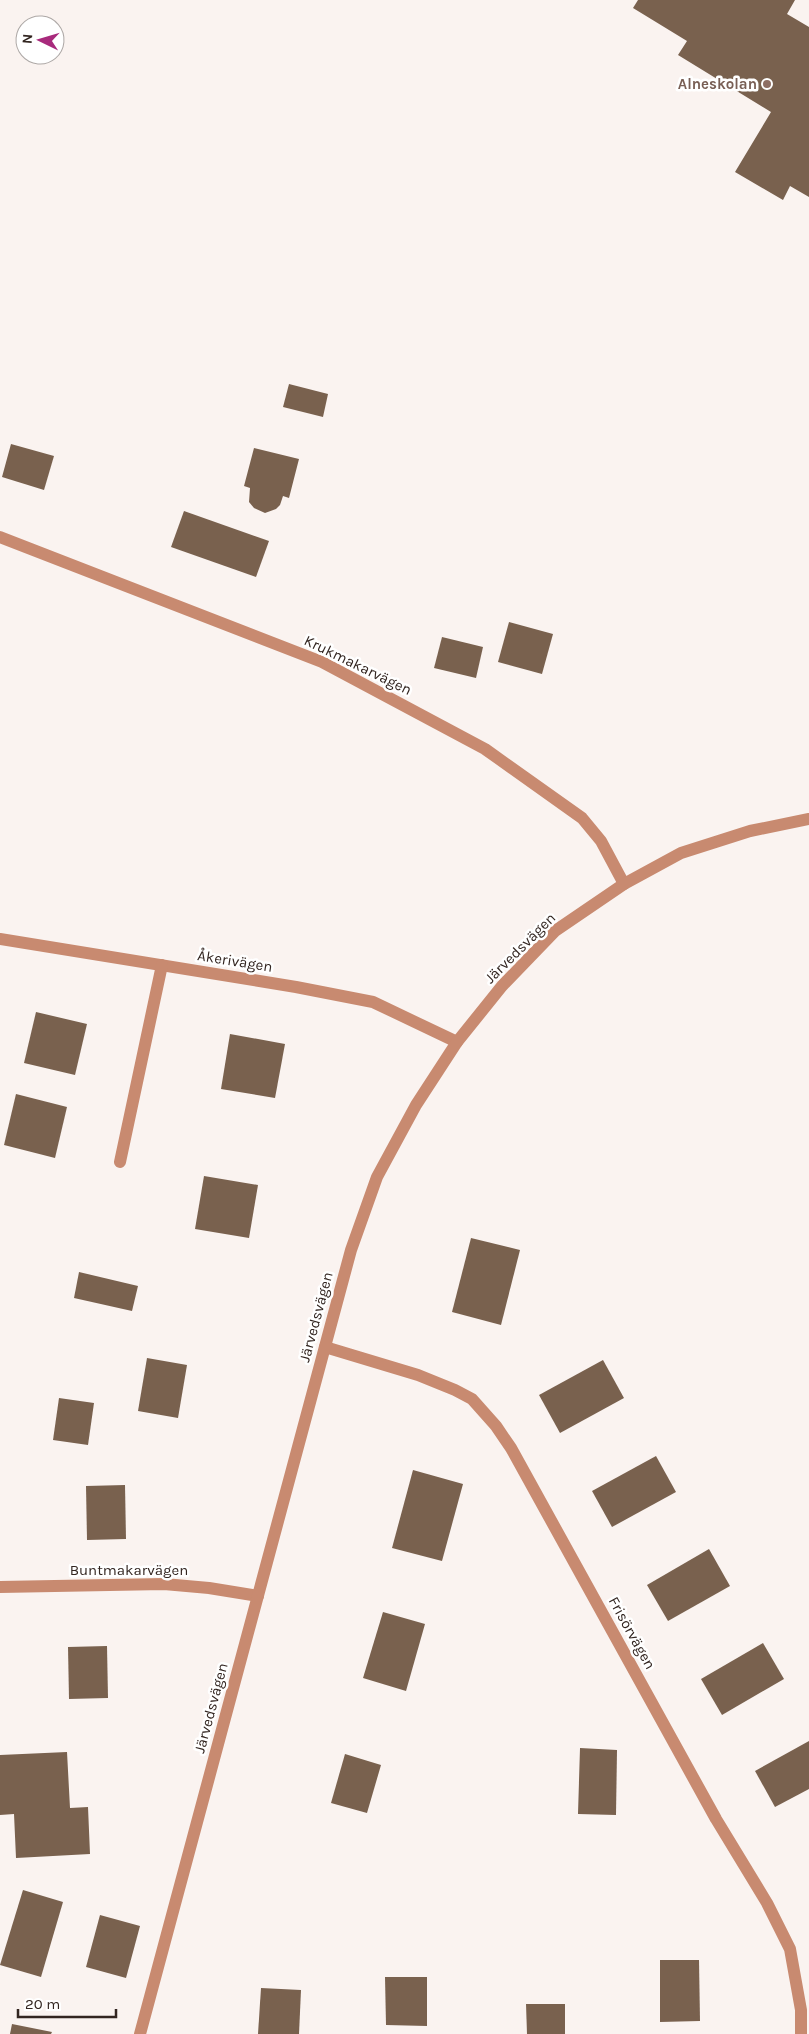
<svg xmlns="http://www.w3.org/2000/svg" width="809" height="2034" font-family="Karla,sans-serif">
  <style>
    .building { fill: #79614e }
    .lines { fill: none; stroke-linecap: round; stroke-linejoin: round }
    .minor { stroke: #c88a70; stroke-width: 12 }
    .education-dot { fill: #8d6e63; stroke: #fff; stroke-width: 2 }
    .labels { text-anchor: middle; stroke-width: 5; stroke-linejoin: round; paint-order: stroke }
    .education-label { font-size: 15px; font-weight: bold; fill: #785e54; stroke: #fff; text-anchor: end }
    .street-label { font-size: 15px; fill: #322520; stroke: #fff }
  </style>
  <rect width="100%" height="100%" fill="#faf3f0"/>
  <g class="building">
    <path d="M638 0H795L787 14 809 27V197L790 186 783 200 735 172 771 112 678 55 687 41 633 8Z"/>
    <path d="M289 384 328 394 323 417 283 407Z"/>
    <path d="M11 444 54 456 44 490 2 477Z"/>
    <path d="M254 448 299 459 289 498 283 496 280 505 276 509 265 513 254 508 249 502 250 488 244 486Z"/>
    <path d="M184 511 269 541 256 577 171 547Z"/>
    <path d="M509 622 553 634 542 674 498 662Z"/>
    <path d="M442 637 483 647 476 678 434 668Z"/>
    <path d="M36 1012 87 1024 75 1075 24 1063Z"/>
    <path d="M230 1034 285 1044 275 1098 221 1089Z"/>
    <path d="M16 1094 67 1107 55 1158 4 1145Z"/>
    <path d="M204 1176 258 1185 249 1238 195 1229Z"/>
    <path d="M471 1238 520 1250 501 1325 452 1312Z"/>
    <path d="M79 1272 138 1286 132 1311 74 1298Z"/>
    <path d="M147 1358 187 1365 178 1418 138 1411Z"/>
    <path d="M603 1360 624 1398 560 1433 539 1395Z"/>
    <path d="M59 1398 94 1403 88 1445 53 1440Z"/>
    <path d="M656 1456 676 1492 612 1527 592 1491Z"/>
    <path d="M413 1470 463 1484 442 1561 392 1548Z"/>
    <path d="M125 1485 126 1539 87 1540 86 1486Z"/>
    <path d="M709 1549 730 1586 668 1621 647 1585Z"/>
    <path d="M383 1612 425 1624 406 1691 363 1678Z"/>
    <path d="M763 1643 784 1679 722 1715 701 1679Z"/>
    <path d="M107 1646 108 1698 69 1699 68 1647Z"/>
    <path d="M809 1741V1789L775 1807 755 1771Z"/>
    <path d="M580 1748 617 1750 616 1815 578 1814Z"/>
    <path d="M67 1752 70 1808 88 1807 90 1854 16 1858 14 1814 0 1815V1755Z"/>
    <path d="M345 1754 381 1765 367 1813 331 1803Z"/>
    <path d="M23 1890 63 1902 41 1977 0 1965Z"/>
    <path d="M100 1915 140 1926 126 1978 86 1967Z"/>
    <path d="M660 1960H699L700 2021 660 2022Z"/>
    <path d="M385 1977H427V2026L386 2025Z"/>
    <path d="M261 1988 301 1990 299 2034H258Z"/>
    <path d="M526 2004H565V2034H527Z"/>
    <path d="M12 2024 52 2032 51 2034H10Z"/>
  </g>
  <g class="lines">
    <g class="minor">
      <path d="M0 537 322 662 485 749 582 818 601 841 624 884"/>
      <path d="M0 939 296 987 373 1002 457 1042"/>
      <path d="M120 1162 162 965"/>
      <path d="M325 1347 418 1375 455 1390 472 1399 496 1426 511 1448 716 1819 767 1903 790 1949 801 2010V2034"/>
      <path d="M0 1587 164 1584 209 1588 258 1596"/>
      <path d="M140 2034 351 1250 377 1177 416 1105 457 1042 502 986 555 931 624 884 681 853 750 831 809 819"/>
    </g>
  </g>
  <circle class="education-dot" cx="767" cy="84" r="5"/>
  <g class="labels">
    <g class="education-label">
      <text x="757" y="89">Alneskolan</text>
    </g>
    <g class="street-label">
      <text transform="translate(358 665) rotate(26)" y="5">Krukmakarvägen</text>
      <text transform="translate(520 948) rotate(-45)" y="5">Järvedsvägen</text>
      <text transform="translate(235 961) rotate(9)" y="5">Åkerivägen</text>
      <text transform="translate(316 1317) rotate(-75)" y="5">Järvedsvägen</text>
      <text x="129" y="1575">Buntmakarvägen</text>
      <text transform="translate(632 1633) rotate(61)" y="5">Frisörvägen</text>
      <text transform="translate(211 1708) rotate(-75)" y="5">Järvedsvägen</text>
    </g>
  </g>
  <g transform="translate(40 40) rotate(275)"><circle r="24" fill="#ffffff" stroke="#ada8a6"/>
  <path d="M0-4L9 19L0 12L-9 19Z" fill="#a82a7c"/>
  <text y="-8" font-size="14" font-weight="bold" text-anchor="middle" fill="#322520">N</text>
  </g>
  <path d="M18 2009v8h98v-8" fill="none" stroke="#322520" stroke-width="2.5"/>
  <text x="25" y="2009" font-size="15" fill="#322520" stroke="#ffffff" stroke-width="4" paint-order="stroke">20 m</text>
</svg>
